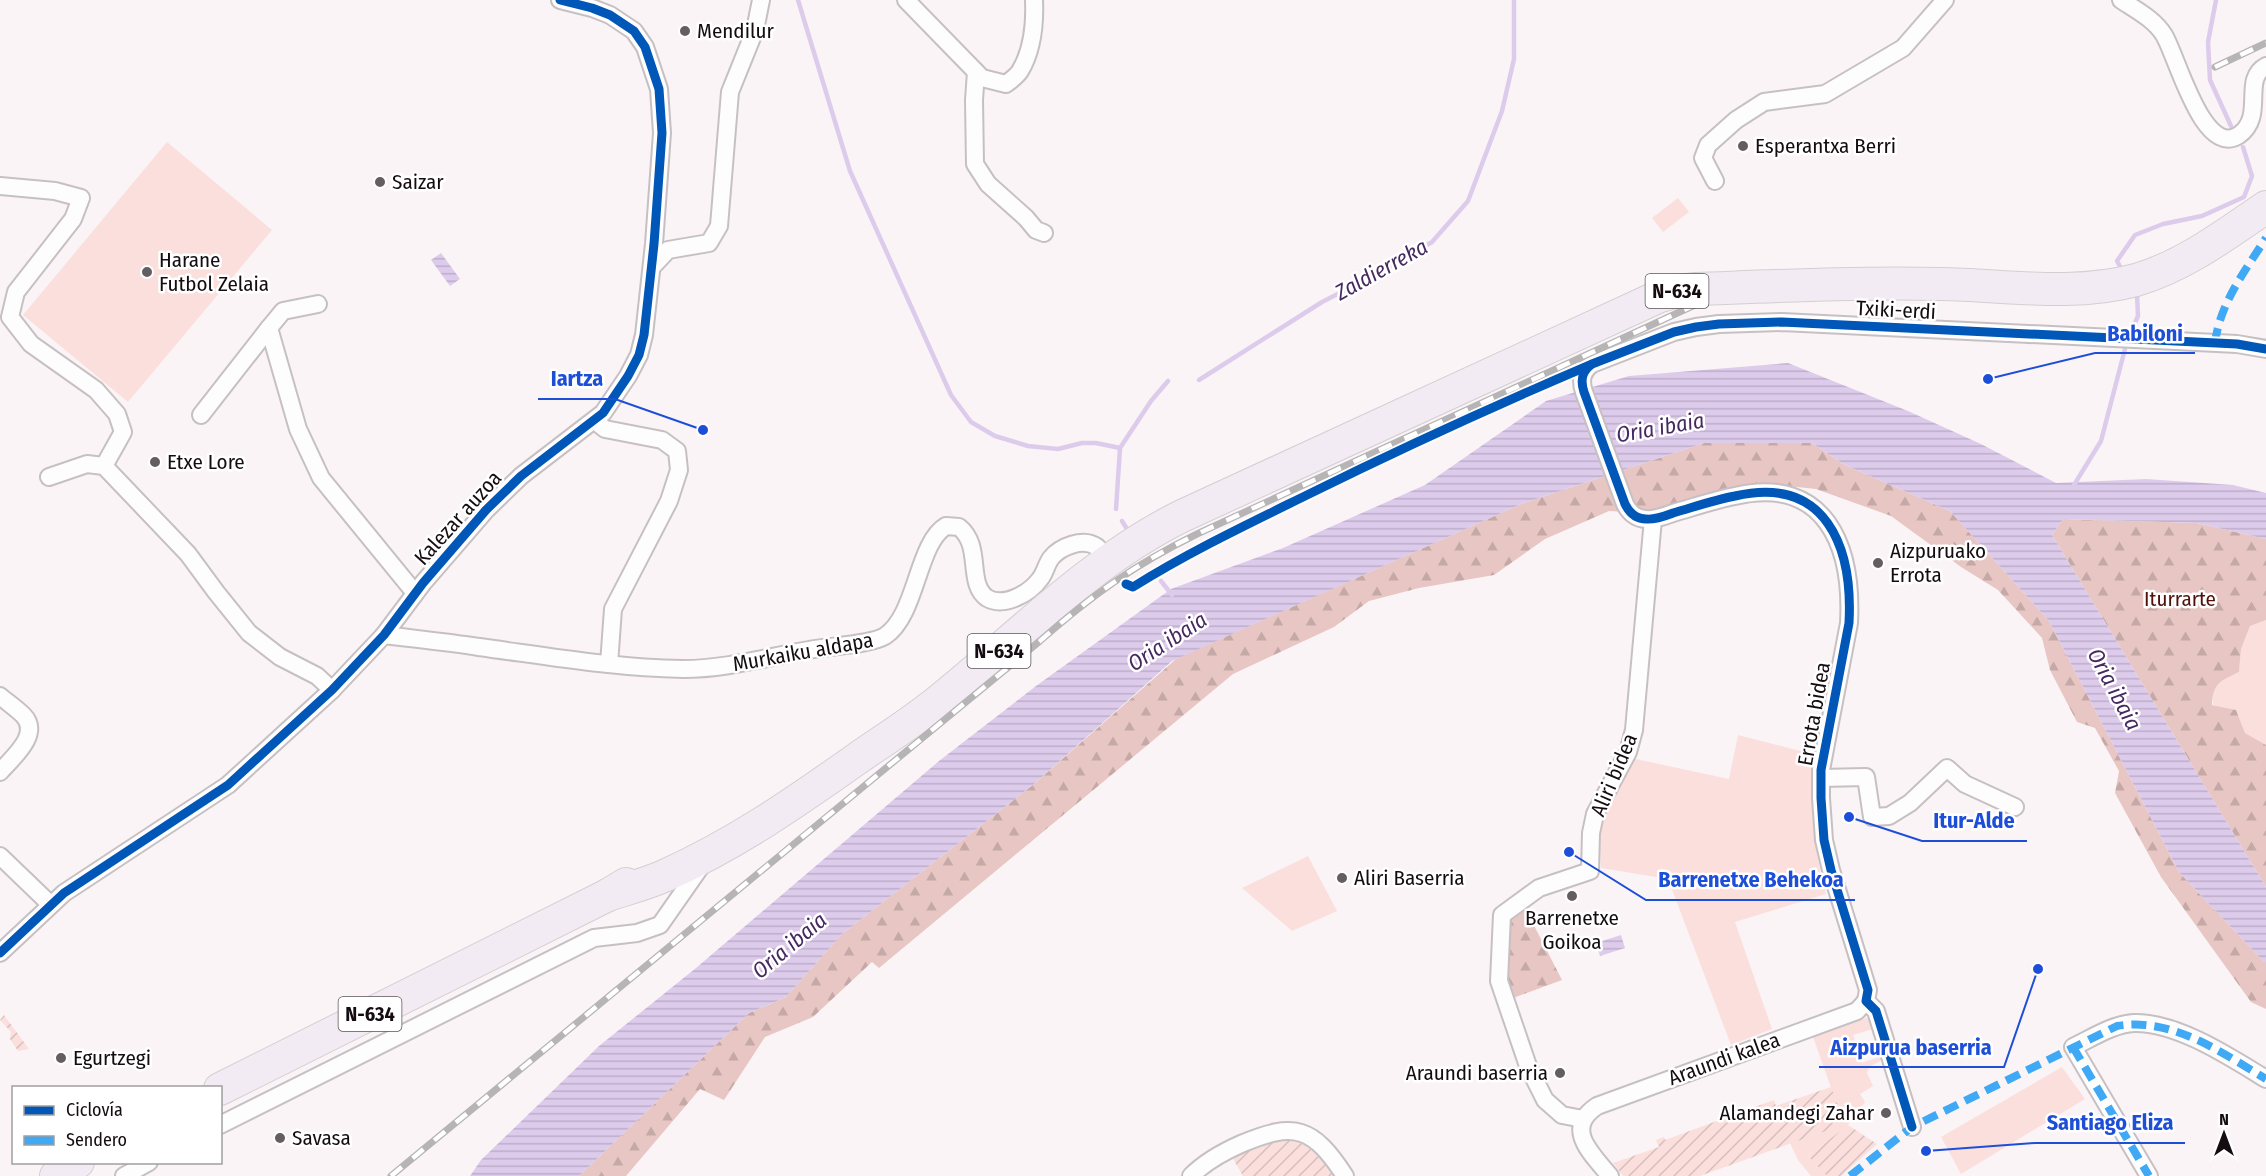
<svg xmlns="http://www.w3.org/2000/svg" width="2266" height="1176" font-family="'Fira Sans Condensed',sans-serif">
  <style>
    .grass { fill: #fbdfdc }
    .forest { fill: url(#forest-firs) }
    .garden { fill: url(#garden-furrows) }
    .water { fill: url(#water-rules) }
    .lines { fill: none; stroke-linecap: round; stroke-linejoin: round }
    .stream { stroke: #ddcbec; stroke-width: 4.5 }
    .street-casing { stroke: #c7c0c3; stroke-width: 20 }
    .highway-casing { stroke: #d3cfd1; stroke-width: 34 }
    .street { stroke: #fefdfe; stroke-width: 16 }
    .highway { stroke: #f3ebf3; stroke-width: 32 }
    .rail-casing { stroke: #b6b4b5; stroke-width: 7 }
    .rail { stroke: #fff; stroke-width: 4.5; stroke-dasharray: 14; stroke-linecap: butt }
    .quiet { stroke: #3fa9f5; stroke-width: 8; stroke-dasharray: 15 8; stroke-linecap: butt }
    .cycleway-casing { stroke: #fff; stroke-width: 13 }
    .cycleway { stroke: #0057b8; stroke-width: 9 }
    .poi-dot { fill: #645d61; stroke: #fff; stroke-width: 2 }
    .labels { text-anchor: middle; stroke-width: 5; stroke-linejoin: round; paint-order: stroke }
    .shield { fill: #fff; stroke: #5a5558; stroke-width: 1.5 }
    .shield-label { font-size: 20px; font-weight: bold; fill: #140c10 }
    .poi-label { font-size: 21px; fill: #140c10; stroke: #fff; text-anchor: start }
    .street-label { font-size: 21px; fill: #140c10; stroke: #fff }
    .park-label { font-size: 21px; fill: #51100b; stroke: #fff }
    .water-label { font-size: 22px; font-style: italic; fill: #462960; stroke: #fff }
    .leader { fill: none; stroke: #1d4ed8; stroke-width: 2 }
    .callout-dot { fill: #1d4ed8; stroke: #fff; stroke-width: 2 }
    .callout-label { font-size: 22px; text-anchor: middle; font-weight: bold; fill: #1d4ed8; stroke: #fff; stroke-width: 5; stroke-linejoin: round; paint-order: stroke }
  </style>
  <defs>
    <pattern id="forest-firs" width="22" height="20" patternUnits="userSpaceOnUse" patternTransform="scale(1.5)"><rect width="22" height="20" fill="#e7c6c3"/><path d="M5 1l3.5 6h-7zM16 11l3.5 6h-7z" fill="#c5a9a6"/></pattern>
    <pattern id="garden-furrows" width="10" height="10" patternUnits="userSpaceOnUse" patternTransform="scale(1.5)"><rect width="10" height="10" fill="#fbdfdc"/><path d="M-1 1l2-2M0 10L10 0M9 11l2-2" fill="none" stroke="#d6bebc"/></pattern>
    <pattern id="water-rules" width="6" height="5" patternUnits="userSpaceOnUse" patternTransform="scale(1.5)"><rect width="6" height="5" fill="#ddcbec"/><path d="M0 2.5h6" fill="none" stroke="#bdadc9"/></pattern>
  </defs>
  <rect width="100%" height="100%" fill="#faf4f7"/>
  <g class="grass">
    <path d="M167 142 272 230 128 402 23 315Z"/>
    <path d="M1678 198 1689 212 1663 232 1652 218Z"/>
    <path d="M2266 620V745H2265L2245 733 2236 710 2213 705C2212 682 2220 681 2239 672L2241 649 2250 626Z"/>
    <path d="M1738 735 1812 754C1811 802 1813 848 1826 894L1735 922 1772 1029 1731 1045 1668 879 1601 868 1598 818 1631 758 1729 779Z"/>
    <path d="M1308 856 1337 911 1292 931 1242 888Z"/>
    <path d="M1869 1017 1872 1020 1873 1029 1853 1035 1862 1063 1882 1056V1060L1869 1067 1867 1073 1873 1086 1860 1094 1865 1102 1848 1125 1808 1156 1827 1176H1811L1798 1160 1790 1143 1844 1124 1813 1037Z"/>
    <path d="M2062 1067 2085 1099 1961 1174 1941 1137Z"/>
  </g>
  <g class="forest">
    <path d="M1704 443H1812L1845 465 1950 511 2049 621 2179 872 2266 964V1009L2251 1002 2161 877 2115 793 2119 771 2095 728 2077 722 2050 670 2042 638 1998 590 1961 567 1891 516 1816 489 1758 483 1733 487 1646 513 1609 511 1545 539 1494 575 1419 588 1369 601 1334 627 1233 674 879 968 872 962 813 1017 765 1037 724 1100 700 1089 626 1176H579L749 1013 786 997 842 934 1034 784 1176 659 1521 504Z"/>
    <path d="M2063 519 2197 523 2266 539V620L2250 626 2241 649 2239 672C2221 681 2213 682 2212 705L2236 710 2245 733 2266 745V887L2052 535Z"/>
    <path d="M1525 908 1562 980 1510 999 1501 974 1505 923Z"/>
  </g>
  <g class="garden">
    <path d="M4 1015 29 1049 18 1051 10 1039 11 1032 0 1020Z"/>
    <path d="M1831 1087 1845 1124 1700 1176H1623L1613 1163 1659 1147 1656 1140 1664 1137 1665 1140 1774 1100 1776 1106Z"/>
    <path d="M1848 1125 1877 1144 1841 1176H1827L1808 1156Z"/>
    <path d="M1278 1140C1308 1139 1319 1153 1336 1176H1243L1232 1157 1260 1144Z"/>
  </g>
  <g class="water">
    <path d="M441 253 460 279 450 286 431 260Z"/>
    <path d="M1788 363 1908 411 1981 444 2056 483 2146 479 2233 485 2266 493V539L2197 523 2063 519 2052 535 2266 887V964L2179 872 2049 621 1950 511 1845 465 1812 443H1704L1521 504 1172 661 1034 784 842 934 786 997 749 1013 579 1176H470L481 1160 599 1046 696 968 939 761 1036 686 1171 589 1283 548 1425 485 1546 401 1629 376Z"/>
    <path d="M1621 935 1625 948 1600 956 1596 943Z"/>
  </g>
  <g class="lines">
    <g class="stream">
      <path d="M798 0 850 171 951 395 971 422 995 436 1028 446 1058 449 1082 443H1096L1120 448"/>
      <path d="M2216 0 2208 42 2210 80 2231 126"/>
      <path d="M2122 270 2117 261 2135 235 2163 224 2202 216 2244 197 2252 176 2243 147"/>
      <path d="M2132 330 2138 316 2137 295"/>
      <path d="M1199 380 1322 302 1383 271 1432 242 1468 201 1502 111 1514 59V0"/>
      <path d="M2074 485 2101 441 2125 349"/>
      <path d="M1116 509 1120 448 1151 401 1168 381"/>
      <path d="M1122 521 1127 529"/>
      <path d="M1161 581 1172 595"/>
    </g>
    <g class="street-casing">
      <g id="street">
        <path d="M906 0 982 78 1006 84C1011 80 1017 76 1020 71 1032 51 1035 23 1034 0"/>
        <path d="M2121 0C2136 10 2154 19 2164 35 2177 56 2203 159 2239 135 2266 116 2241 79 2266 66"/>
        <path d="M976 72 974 100 975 164 988 184 1026 218 1036 230 1044 233"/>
        <path d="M1715 181 1703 158 1708 145 1736 120 1764 102 1825 94 1903 48 1945 0"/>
        <path d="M0 186 55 191 81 198 73 219 16 292 10 317 31 344 96 390 117 414 123 432 104 466"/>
        <path d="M652 267 668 250 709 243 719 226 730 92 755 30 761 0"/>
        <path d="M318 304 283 311 269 328 298 429 321 478 415 593"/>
        <path d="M201 415 269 328"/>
        <path d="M595 421 605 429 662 440 677 451 679 470 669 501 613 609 609 664"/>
        <path d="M49 477 87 464 104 466 188 554 216 592 249 633 280 657 317 676 332 690"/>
        <path d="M384 635C416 639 447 642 479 647 546 656 615 668 683 669 726 669 767 657 809 650 828 646 870 645 885 636 917 615 917 543 946 526L959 527C983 546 966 583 987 598 1004 608 1030 593 1040 579 1045 573 1046 565 1051 558 1060 547 1083 537 1097 547 1101 551 1105 556 1109 561"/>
        <path d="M0 696C7 702 16 708 23 715 42 734 12 758 0 772"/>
        <path d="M1821 778 1866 777 1872 817 1889 816 1910 803 1947 768 1965 784 2015 807"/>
        <path d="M0 856 50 904"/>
        <path d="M0 953 64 893 228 785 332 690 384 635 423 583 486 510 521 476 603 413 628 376 639 355 644 335 654 244 662 133 659 89 645 47 634 31 610 15 592 8 560 0"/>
        <path d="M1583 1119 1562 1115 1545 1100 1528 1066 1499 981 1502 915 1539 888 1590 871 1591 833 1595 814 1628 752 1634 730 1653 519"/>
        <path d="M220 1125 594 938 637 933 660 925 704 862"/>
        <path d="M1912 1127 1876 1011 1866 1001 1868 990 1831 870 1824 840 1821 798V770L1849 623C1853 547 1826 475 1735 496 1714 500 1694 507 1673 513 1665 516 1655 520 1646 519 1636 519 1629 512 1625 504L1584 392C1580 380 1582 371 1592 364L1674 332 1696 327 1719 324 1782 322 2237 344 2266 349"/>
        <path d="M124 1176 149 1162"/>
        <path d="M1191 1176C1205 1162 1223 1152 1241 1144 1295 1121 1313 1127 1345 1176"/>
        <path d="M1610 1176C1592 1154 1563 1129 1597 1106L1857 1011 1866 1001"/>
        <path d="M2149 1176 2073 1047C2092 1038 2113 1024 2134 1023 2177 1022 2230 1057 2266 1079"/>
      </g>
    </g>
    <g class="highway-casing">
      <g id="highway">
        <path d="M608 895C626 889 646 884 664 876 734 845 796 802 858 758 884 740 911 723 936 703 1016 639 1089 562 1182 516L1660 296 1678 291 1696 289C1778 286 1860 282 1941 284 2005 285 2073 297 2136 280 2184 266 2225 235 2266 207"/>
        <path d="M220 1089 608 895 626 884"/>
        <path d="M56 1176 78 1162"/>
      </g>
    </g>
    <use href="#street" class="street"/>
    <use href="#highway" class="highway"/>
    <g class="rail-casing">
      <g id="rail">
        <path d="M2215 67 2266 43"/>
        <path d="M391 1176 1040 641C1092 595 1134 565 1197 534L1697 304"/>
      </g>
    </g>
    <use href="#rail" class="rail"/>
    <g class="quiet">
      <path d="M2215 343C2220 303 2245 271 2266 238"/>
      <path d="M2073 1047 2149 1176"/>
      <path d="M1850 1176 1912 1127 2117 1026C2172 1017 2221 1052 2266 1079"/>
    </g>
    <g class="cycleway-casing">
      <g id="cycleway">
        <path d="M1126 584 1133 587C1189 552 1248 524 1307 495 1400 449 1494 406 1590 365"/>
        <path d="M0 953 64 893 228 785 332 690 384 635 423 583 486 510 521 476 603 413 628 376 639 355 644 335 654 244 662 133 659 89 645 47 634 31 610 15 592 8 560 0"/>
        <path d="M1912 1127 1876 1011 1866 1001 1868 990 1831 870 1824 840 1821 798V770L1849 623C1853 547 1826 475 1735 496 1714 500 1694 507 1673 513 1665 516 1655 520 1646 519 1636 519 1629 512 1625 504L1584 392C1580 380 1582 371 1592 364L1674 332 1696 327 1719 324 1782 322 2237 344 2266 349"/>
      </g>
    </g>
    <use href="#cycleway" class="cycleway"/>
  </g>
  <g class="poi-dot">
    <circle cx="685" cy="31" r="6"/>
    <circle cx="1743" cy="146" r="6"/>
    <circle cx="380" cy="182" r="6"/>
    <circle cx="147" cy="272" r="6"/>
    <circle cx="155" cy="462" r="6"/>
    <circle cx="1878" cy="563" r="6"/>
    <circle cx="1342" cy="878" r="6"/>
    <circle cx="1572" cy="896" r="6"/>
    <circle cx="61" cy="1058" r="6"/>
    <circle cx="1560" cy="1073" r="6"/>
    <circle cx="1886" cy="1113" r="6"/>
    <circle cx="280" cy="1138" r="6"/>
  </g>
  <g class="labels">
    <g class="shield">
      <rect x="1645.5" y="274" width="63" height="34" rx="4.5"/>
      <rect x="967.5" y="634" width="63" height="34" rx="4.5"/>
      <rect x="338.5" y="997" width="63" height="34" rx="4.5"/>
    </g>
    <g class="shield-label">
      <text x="1677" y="298">N-634</text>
      <text x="999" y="658">N-634</text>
      <text x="370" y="1021">N-634</text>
    </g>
    <g class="poi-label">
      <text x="697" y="38">Mendilur</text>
      <text x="1755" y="153">Esperantxa Berri</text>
      <text x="392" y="189">Saizar</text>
      <text x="159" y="267">Harane<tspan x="159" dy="24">Futbol Zelaia</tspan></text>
      <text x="167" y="469">Etxe Lore</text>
      <text x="1890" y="558">Aizpuruako<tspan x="1890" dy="24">Errota</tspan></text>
      <text x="1354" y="885">Aliri Baserria</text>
      <text x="1572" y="925" text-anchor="middle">Barrenetxe<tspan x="1572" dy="24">Goikoa</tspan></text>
      <text x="73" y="1065">Egurtzegi</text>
      <text x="1548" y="1080" text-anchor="end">Araundi baserria</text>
      <text x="1874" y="1120" text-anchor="end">Alamandegi Zahar</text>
      <text x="292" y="1145">Savasa</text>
    </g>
    <g class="street-label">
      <text transform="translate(1896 310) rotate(3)" y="7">Txiki-erdi</text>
      <text transform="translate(458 518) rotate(-48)" y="7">Kalezar auzoa</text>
      <text transform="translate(803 652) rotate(-10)" y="7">Murkaiku aldapa</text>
      <text transform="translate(1814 714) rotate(-80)" y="7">Errota bidea</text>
      <text transform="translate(1614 775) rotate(-67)" y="7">Aliri bidea</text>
      <text transform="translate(1724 1059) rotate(-20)" y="7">Araundi kalea</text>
    </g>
    <g class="park-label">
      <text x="2180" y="606">Iturrarte</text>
    </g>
    <g class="water-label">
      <text transform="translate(1381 269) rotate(-29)" y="8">Zaldierreka</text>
      <text transform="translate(1660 427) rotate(-10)" y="8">Oria ibaia</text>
      <text transform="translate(1167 641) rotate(-33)" y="8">Oria ibaia</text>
      <text transform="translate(2115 689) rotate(62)" y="8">Oria ibaia</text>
      <text transform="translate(789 945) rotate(-40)" y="8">Oria ibaia</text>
    </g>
  </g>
  <path class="leader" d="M1988 379L2095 353H2195M703 430L615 399H538M1849 817L1922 841H2027M1569 852L1646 900H1855M2038 969L2004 1067H1819M1926 1151L2035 1143H2185"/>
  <g class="callout-dot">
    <circle cx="1988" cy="379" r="6"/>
    <circle cx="703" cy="430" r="6"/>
    <circle cx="1849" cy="817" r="6"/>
    <circle cx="1569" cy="852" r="6"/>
    <circle cx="2038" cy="969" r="6"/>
    <circle cx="1926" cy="1151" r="6"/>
  </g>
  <g class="callout-label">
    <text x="2145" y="341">Babiloni</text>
    <text x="577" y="386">Iartza</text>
    <text x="1974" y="828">Itur-Alde</text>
    <text x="1751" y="887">Barrenetxe Behekoa</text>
    <text x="1911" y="1055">Aizpurua baserria</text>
    <text x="2110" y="1130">Santiago Eliza</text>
  </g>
  <rect x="12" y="1086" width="210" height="78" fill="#ffffff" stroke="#a19e9f" stroke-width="1.5"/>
  <rect x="24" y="1106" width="30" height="9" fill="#0057b8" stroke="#a19e9f" stroke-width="1.5"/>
  <text x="66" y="1116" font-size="18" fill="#140c10">Ciclovía</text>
  <rect x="24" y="1136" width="30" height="9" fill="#3fa9f5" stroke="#a19e9f" stroke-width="1.5"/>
  <text x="66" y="1146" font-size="18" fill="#140c10">Sendero</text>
  <g transform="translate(2224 1134)" stroke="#ffffff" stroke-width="4.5" paint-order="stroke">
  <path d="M0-4.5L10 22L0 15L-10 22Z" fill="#140c10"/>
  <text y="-9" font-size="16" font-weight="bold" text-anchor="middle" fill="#140c10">N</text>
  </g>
</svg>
